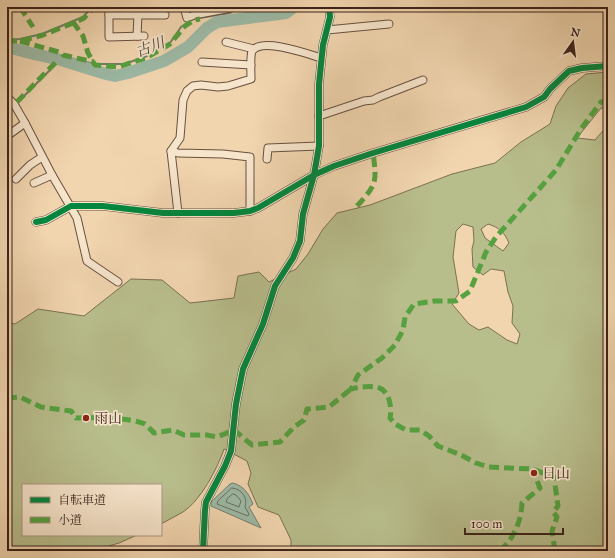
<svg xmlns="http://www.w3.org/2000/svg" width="615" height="558" font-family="'IM FELL Great Primer','Noto Serif JP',serif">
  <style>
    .green { fill: #b8bd8c; stroke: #7a7053; fill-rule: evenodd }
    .water { fill: #9cb9a5; stroke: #757d6d }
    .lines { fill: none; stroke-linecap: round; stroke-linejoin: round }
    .shore { stroke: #6c6e60; stroke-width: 1 }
    .stream { stroke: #757d6d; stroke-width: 2 }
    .river { stroke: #9cb9a5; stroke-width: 12 }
    .street-casing { stroke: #68503f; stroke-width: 9 }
    .street { stroke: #f6e4cb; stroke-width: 7 }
    .quiet { stroke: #54a240; stroke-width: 5; stroke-dasharray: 10 5; stroke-linecap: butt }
    .cycleway-casing { stroke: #f6e4cb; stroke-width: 8 }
    .cycleway { stroke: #00873e; stroke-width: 6 }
    .poi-dot { fill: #8f2418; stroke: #f6e4cb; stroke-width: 1.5 }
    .labels { text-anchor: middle; stroke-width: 3.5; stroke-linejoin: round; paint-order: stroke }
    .poi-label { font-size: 14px; fill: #3b231a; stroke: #f6e4cb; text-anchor: start }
    .water-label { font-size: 15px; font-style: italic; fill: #53483d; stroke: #f6e4cb }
  </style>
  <rect width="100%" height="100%" fill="#f1d5af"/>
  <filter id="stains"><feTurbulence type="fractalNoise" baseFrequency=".005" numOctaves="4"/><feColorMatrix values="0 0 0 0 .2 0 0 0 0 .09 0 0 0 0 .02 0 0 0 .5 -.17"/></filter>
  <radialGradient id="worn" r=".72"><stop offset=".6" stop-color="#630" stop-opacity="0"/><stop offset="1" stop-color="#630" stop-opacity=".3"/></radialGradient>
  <path class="green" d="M608 72V108H601L577 138 595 140 608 125V551H291V540L279 515 258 507 248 484 251 473 247 461 224 449C217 469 201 500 183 512 176 516 168 520 161 524V485H23V535H137L119 543 91 551H7V322L15 324 38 309 84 316 131 279 162 280 190 303 234 298 238 276 259 272 269 282 296 269 308 254 323 229 337 213 370 205 452 174 495 163 521 142 550 124 556 106 568 88 586 74ZM463 224 473 227 474 241 472 249 473 267 483 275 491 269 504 271 508 292 513 306 512 323 520 334 517 344 507 340 488 327 479 330 469 324 452 304 459 293 453 257 456 231ZM488 224C500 228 504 232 509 243L503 251 485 238 481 229Z"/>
  <path class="water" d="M233 483C244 486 249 494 253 504L249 507 261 528 211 506V502L230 484Z"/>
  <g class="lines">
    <g class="shore">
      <path d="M232 488C242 489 248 498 245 507L249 514 248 516 217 504 218 501Z"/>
      <path d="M233 494 236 495 241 501 239 507 226 502 227 499Z"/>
    </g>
    <g class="stream">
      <path d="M7 40 20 39 42 34 83 17 92 7"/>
      <path d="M19 101 63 57 95 64H124L145 57 170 43 181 27 193 19 230 13 240 7"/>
    </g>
    <path class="river" d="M7 47 34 54 61 60 106 74 115 76 128 73 164 61 188 47 207 28 217 22 286 13 294 7"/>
    <g class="street-casing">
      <g id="street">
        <path d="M109 7V37L144 36"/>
        <path d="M184 7 187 18 194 15 226 9"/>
        <path d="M109 15H165"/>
        <path d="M327 30 389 24"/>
        <path d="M137 36 138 15"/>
        <path d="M226 42 254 49"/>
        <path d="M202 62 251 65"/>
        <path d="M7 97 14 104 25 123 52 175 77 218 87 261 118 282"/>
        <path d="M319 116 364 101 373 100 379 97 423 80"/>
        <path d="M7 136 25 123"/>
        <path d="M171 151 178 153 223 154 250 157V211"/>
        <path d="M267 159 268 148 319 146"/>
        <path d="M16 179 30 165 42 157"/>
        <path d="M34 183 52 175"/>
        <path d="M178 213 171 151 180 138 183 100 187 91 193 86 201 85 218 87 228 86 251 79C251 73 250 56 252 51 262 37 308 54 321 58"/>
        <path d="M36 222 46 220 71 206H103L163 213H234L250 211 258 208 314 175 334 166 373 153 526 107 544 97 550 89 569 71 582 68 608 66"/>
        <path d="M203 551 205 510 206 502 225 466 231 451 236 404 243 369 263 324 275 286 293 258 300 241 303 214 314 175 319 146V84L323 45 330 17 329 7"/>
      </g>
    </g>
    <use href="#street" class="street"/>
    <g class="quiet">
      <path d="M20 7 33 27"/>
      <path d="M73 22 83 36 88 53 95 65 118 67 146 58 170 44 185 26 194 20 200 19"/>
      <path d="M7 41H20L43 35 78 21 84 18 94 7"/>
      <path d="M20 41 62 53 63 55 94 62"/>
      <path d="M17 102 57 61"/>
      <path d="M357 206C377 184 377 182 373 153"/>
      <path d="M7 398 20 397 41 407 71 411 76 418C91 417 133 418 145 424 148 426 151 430 154 433L173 430 184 435H207L217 437 234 430 252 445 280 442 294 427 304 420 307 409 329 407 351 389"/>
      <path d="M500 551C514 538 521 522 522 503L540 488 534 473"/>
      <path d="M555 551 552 531 557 517 553 512 558 506 554 477 532 469 488 467 476 463 461 455 438 446 429 436 420 430H406L395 424 390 418C392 408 390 389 376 387 368 386 358 387 351 389L358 375 382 358 395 345 403 330 405 317 414 304 434 301H456L470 291 486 252 496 237 556 170 581 129 601 102 608 101"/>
    </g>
    <g class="cycleway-casing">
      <g id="cycleway">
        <path d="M36 222 46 220 71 206H103L163 213H234L250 211 258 208 314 175 334 166 373 153 526 107 544 97 550 89 569 71 582 68 608 66"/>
        <path d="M203 551 205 510 206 502 225 466 231 451 236 404 243 369 263 324 275 286 293 258 300 241 303 214 314 175 319 146V84L323 45 330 17 329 7"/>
      </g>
    </g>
    <use href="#cycleway" class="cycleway"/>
  </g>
  <g class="poi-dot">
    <circle cx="86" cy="418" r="4"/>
    <circle cx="534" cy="473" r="4"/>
  </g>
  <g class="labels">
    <g class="poi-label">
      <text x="94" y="423">雨山</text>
      <text x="542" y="478">日山</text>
    </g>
    <g class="water-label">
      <text transform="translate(150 47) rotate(-21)" y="5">古川</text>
    </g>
  </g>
  <rect width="615" height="558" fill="none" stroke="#f1d5af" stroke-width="24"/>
  <rect x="8" y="8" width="599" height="542" fill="none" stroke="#3b231a" stroke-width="2"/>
  <rect x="12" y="12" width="591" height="534" fill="none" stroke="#3b231a"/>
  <rect x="22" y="484" width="140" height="52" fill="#f6e4cb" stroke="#ab9784"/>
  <rect x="30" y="497" width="20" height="6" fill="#00873e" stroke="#ab9784"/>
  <text x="58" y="504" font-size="12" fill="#3b231a">自転車道</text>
  <rect x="30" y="517" width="20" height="6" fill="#54a240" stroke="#ab9784"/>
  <text x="58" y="524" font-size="12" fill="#3b231a">小道</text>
  <g transform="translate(573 42) rotate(14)" stroke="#f6e4cb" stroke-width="3" paint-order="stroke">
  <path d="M0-3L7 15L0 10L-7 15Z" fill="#3b231a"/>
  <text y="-6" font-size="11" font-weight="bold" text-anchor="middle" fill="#3b231a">N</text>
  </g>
  <path d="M465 528v6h98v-6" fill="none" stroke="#3b231a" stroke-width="2"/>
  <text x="471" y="528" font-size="12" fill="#3b231a" stroke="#f6e4cb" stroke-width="3" paint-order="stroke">100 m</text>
  <rect width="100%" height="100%" filter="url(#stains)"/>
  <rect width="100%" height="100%" fill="url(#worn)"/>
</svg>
